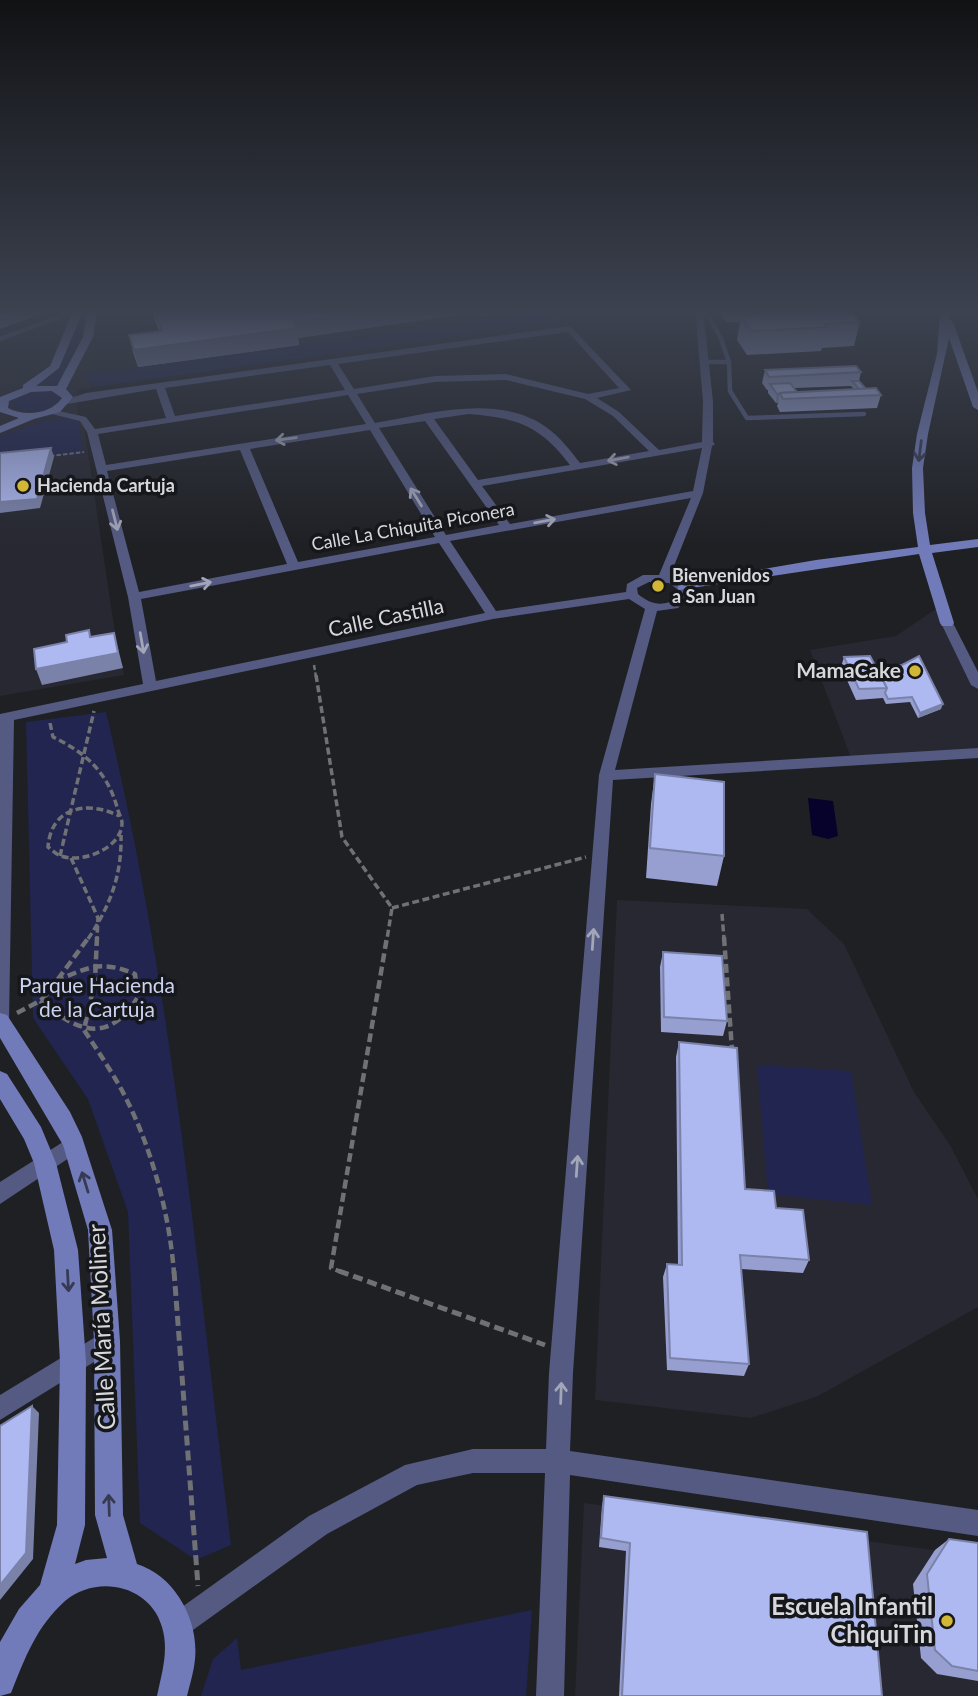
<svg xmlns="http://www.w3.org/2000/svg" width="978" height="1696" font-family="Lato,sans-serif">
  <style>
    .built { fill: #272831 }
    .green { fill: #21254f }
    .water { fill: #06022b }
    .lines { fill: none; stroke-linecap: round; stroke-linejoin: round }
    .path-far4 { stroke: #707175; stroke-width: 2; stroke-dasharray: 4.5 2; stroke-linecap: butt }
    .path-far3 { stroke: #707175; stroke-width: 2.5; stroke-dasharray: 5 2.5; stroke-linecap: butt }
    .path-far2 { stroke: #707175; stroke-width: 3.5; stroke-dasharray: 7 3.5; stroke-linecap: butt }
    .path-far1 { stroke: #707175; stroke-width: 4.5; stroke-dasharray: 9 4.5; stroke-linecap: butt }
    .path { stroke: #707175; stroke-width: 5; stroke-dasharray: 10 5; stroke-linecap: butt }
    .lane { stroke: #545a81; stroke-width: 4.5 }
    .street { fill: #545a81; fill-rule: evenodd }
    .secondary { fill: #717bb9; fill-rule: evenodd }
    .wall { fill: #969fd0; fill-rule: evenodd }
    .shaded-wall { fill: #7a82a9 }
    .building { fill: #aeb9f2; stroke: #7a82a9; stroke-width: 2 }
    .oneway { stroke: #a3a6b7 }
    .oneway2 { stroke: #363a52 }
    .poi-dot { fill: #d2b635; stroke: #16171b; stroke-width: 2.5 }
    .labels { text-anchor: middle; stroke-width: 7; stroke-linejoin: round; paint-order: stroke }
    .far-poi-label { font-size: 18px; font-weight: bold; fill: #d7d8db; stroke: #16171b; text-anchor: start }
    .far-street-label { font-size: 18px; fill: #d7d8db; stroke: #16171b }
    .street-label { font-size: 21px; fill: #d7d8db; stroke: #16171b }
    .poi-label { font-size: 21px; font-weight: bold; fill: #d7d8db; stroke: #16171b; text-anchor: end }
    .park-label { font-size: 21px; fill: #ccd2f2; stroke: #16171b }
    .near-street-label { font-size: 24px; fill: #d7d8db; stroke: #16171b }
    .near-poi-label { font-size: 24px; font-weight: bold; fill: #d7d8db; stroke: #16171b; text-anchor: end }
  </style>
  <rect width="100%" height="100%" fill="#1f2024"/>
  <g class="built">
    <path d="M61 309H538L540 311 84 375 94 387 77 390 78 419H83L114 626 124 675 0 696V330Z"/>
    <path d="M940 606 978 680V753L852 760 810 650 896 636Z"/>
    <path d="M617 900 807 909 844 944 914 1092 950 1145 978 1199V1307L818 1396 751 1418 595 1400Z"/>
    <path d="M584 1503 978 1556V1696H575Z"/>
  </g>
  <g class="green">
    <path d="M85 309H93L87 314 80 338 59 385 38 384 58 369Z"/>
    <path d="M547 310 562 322 94 387 84 375Z"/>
    <path d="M38 391 56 394 59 399C49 413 25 416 11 406V403L17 397Z"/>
    <path d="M64 418 78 420 83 454 0 461V436L46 420Z"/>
    <path d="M106 712C172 985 197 1266 231 1545L196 1560 140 1523 128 1212 88 1099 33 1018 26 722Z"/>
    <path d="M757 1065 851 1071 872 1205 768 1194Z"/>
    <path d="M532 1610 526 1696H201L213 1659 237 1638 241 1670Z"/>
  </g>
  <path class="water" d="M808 798 833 801 838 836 828 839 812 835Z"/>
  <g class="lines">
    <path class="path-far4" d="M50 456 84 452"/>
    <path class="path-far3" d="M314 665 316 677"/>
    <g class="path-far2">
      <path d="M316 675 342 837 392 908 387 939"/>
      <path d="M50 723 53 737C86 753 107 772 117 807 118 812 122 819 122 823 122 848 82 864 61 856 57 855 52 850 48 847 51 807 87 800 119 816"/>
      <path d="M60 856 94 711"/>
      <path d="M71 858 98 918 97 939"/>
      <path d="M392 908 586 857"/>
      <path d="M722 914 724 939"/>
      <path d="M88 939C110 906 122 875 121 835"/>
    </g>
    <g class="path-far1">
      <path d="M97 937 95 980 84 1030C96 1048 108 1066 119 1085 150 1141 169 1210 174 1273"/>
      <path d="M724 937 732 1050"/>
      <path d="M40 1001C79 1032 107 1045 138 997L135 974C102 960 89 967 58 980"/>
      <path d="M17 1013 40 1001 47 994 89 937"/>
      <path d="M344 1273 331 1268 387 937"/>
    </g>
    <g class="path">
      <path d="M174 1271 198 1586"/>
      <path d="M339 1271 545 1345"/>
    </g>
    <g class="lane">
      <path d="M699 309 709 317 721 339 729 362 730 391 747 418 864 414"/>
      <path d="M0 339 79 310"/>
      <path d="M705 362H729"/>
    </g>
    <g class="street">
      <path d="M695 309H703L713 401V442L715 444 712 446 703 493 670 576 687 584 691 597 678 608 657 611 615 770 978 748V758L613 780 573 1373 570 1451 978 1510V1536L570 1475 564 1696H536L545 1473H473L417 1485 327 1534 186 1635 177 1639 168 1635 164 1626 168 1617 309 1516 405 1465 473 1449H546L549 1373 599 775 645 609 629 599 493 619 14 720 9 1023 6 1028 0 1031V714L143 684 128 597 87 432 80 421 44 412 49 409 86 417 95 429 166 418 156 389 67 404 62 401 86 393 570 326 631 390 597 398 619 412 659 450 702 442 703 401ZM568 332 619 388 588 394 506 374 435 376 354 389 338 364ZM330 365 345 390 175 416 165 388ZM506 380 585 399 613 416 649 451 580 463C570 450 560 437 546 427 497 393 429 414 375 423L357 394 435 382ZM348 395 366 424 106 465 98 434ZM469 414C517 418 540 425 570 465L478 480 434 419ZM425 421 499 525 446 535 379 428ZM370 430 435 537 298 562 250 449ZM702 448 693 491 510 524 482 486ZM240 450 287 564 139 592 107 471ZM691 498 659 575H643L627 584 626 592 496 611 450 541ZM439 543 485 613 156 681 141 599ZM649 582 669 583 677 589 679 596C665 608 651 605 638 594L637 588Z"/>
      <path d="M947 619 953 623 978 672V689L971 685 941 623Z"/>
      <path d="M74 1135 81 1138 84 1144 81 1150 0 1204V1182Z"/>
      <path d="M107 1330 115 1333 118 1341 115 1349 0 1420V1395Z"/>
    </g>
    <g class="secondary">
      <path d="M74 309H84L59 368 36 386H57L83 337 87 315 95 309H105L96 316 93 337 66 389 73 397 60 412 34 419 0 433V426L19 418 0 412V397L23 388V385L50 366ZM52 391 62 398C51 414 25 417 8 408L9 401 31 392Z"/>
      <path d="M945 309 950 312 949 320 953 322 978 392V410L973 407 949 338 928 434 923 468 925 513 930 545 978 539V547L932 553 954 623 952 626H942L940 623 919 554 678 590V584L683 583 816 560 918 547 913 513 912 468 917 434 937 354 940 312Z"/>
      <path d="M0 1013 7 1015 70 1112 82 1137 112 1230 120 1341 123 1515 137 1564C175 1576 199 1620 195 1659 194 1671 190 1684 187 1696H157C162 1673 169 1650 162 1627 150 1585 97 1574 65 1601 36 1627 25 1658 11 1693L0 1696V1642L19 1609 40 1585 57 1525 60 1362 54 1250 34 1163 24 1139 0 1099V1071L7 1074 41 1127 56 1163 78 1250 86 1362 85 1525 75 1564 86 1560 107 1558 95 1515 94 1341 88 1230 63 1145 0 1038Z"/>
    </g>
  </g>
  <g class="wall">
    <path d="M151 309H504V313L481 316 478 312 298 338 299 345 138 367 133 352 129 335 159 331Z"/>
    <path d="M717 309H835L860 322 854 346 822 348 821 351 747 355 737 340 740 322H726Z"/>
    <path d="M765 370 861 372 859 381 866 389 881 395 877 408 780 412 777 406 778 403H776L768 393V390H767L762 383ZM851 386 854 389 797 392 794 388Z"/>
    <path d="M844 657 876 666 941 709 918 718 910 702 886 704 883 698 856 700 841 667Z"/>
    <path d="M655 774 724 856 717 886 646 878 651 804Z"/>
    <path d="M663 952 727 1021 723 1036 661 1032 660 967Z"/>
    <path d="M679 1042 745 1189 776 1208 809 1260 803 1273 741 1269 749 1364 744 1376 667 1370 663 1277 667 1264 678 1265 676 1057Z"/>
    <path d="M604 1496 882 1696H619L626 1551 599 1547 602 1506Z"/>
    <path d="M949 1539 978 1543V1681L937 1674 921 1658 913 1584 935 1550Z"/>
  </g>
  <g class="shaded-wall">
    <path d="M30 309H56L0 329V319Z"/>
    <path d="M389 309H478V312L298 338 299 345 138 367 134 350 293 322Z"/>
    <path d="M481 309H504V313L481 316Z"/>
    <path d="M777 394H779L778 403H776Z"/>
    <path d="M51 448 54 457 40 508 0 513V502Z"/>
    <path d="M114 633 123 668 42 685 36 669Z"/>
    <path d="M943 704 941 709 918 718 920 713Z"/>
    <path d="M32 1406 39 1413 33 1559 0 1600V1585Z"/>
  </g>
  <g class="building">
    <path d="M0 309H30L0 319Z"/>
    <path d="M154 309H389L293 322 297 328 134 350 129 335 162 331Z"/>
    <path d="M843 309H849L860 322 824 324 827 327 751 331 741 316Z"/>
    <path d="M856 366 861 372 769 377 765 370Z"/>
    <path d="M852 381H859L866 389H859Z"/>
    <path d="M790 383 797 392 780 393V394H777L770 384Z"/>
    <path d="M876 388 881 395 783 399 780 393Z"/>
    <path d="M51 448 37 499 0 502V453Z"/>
    <path d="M89 630 90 637 114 633 118 653 36 669 34 649 67 642 66 635Z"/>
    <path d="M870 656 887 688 859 689 844 657Z"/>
    <path d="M919 656 943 704 920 713 912 697 888 699 885 693 887 688 876 666 902 665Z"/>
    <path d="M655 774 724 782V856L650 848Z"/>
    <path d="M663 952 722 956 727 1021 664 1017Z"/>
    <path d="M679 1042 737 1048 745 1189 774 1191 776 1208 803 1210 809 1260 740 1255 749 1364 670 1358 667 1264 682 1265Z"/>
    <path d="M32 1406 26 1553 0 1585V1426Z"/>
    <path d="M604 1496 867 1532 882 1696H622L630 1543 601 1538Z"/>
    <path d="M949 1539 978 1543V1671L952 1666 935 1650 927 1574Z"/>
  </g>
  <defs><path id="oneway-shaft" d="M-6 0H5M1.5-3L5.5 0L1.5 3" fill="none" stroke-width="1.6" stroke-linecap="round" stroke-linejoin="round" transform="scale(1.75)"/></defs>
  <g class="oneway">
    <use href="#oneway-shaft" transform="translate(286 439) rotate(172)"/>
    <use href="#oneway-shaft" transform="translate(618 459) rotate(170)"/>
    <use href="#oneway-shaft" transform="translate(416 497) rotate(-122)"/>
    <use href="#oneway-shaft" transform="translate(115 520) rotate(76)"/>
    <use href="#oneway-shaft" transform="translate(545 521) rotate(-10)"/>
    <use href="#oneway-shaft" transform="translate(201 584) rotate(-11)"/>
    <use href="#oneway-shaft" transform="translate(142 643) rotate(80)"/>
    <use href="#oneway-shaft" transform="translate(593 939) rotate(-86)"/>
    <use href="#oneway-shaft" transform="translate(577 1166) rotate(-86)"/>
    <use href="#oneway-shaft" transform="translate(561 1393) rotate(-88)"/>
  </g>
  <g class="oneway2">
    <use href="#oneway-shaft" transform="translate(920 451) rotate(97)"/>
    <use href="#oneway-shaft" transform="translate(85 1182) rotate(-107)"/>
    <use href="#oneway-shaft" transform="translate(68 1281) rotate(87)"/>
    <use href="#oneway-shaft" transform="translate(109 1505) rotate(-92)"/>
  </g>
  <linearGradient id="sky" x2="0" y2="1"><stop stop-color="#111214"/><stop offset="0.57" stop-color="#3c4250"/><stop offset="1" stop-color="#3c4250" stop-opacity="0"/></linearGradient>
  <rect width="978" height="546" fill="url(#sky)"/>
  <g class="poi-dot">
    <circle cx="23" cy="486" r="7"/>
    <circle cx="658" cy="586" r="7"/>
    <circle cx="915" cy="671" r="7"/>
    <circle cx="947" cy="1621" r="7"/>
  </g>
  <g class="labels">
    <g class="far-poi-label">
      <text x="37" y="492">Hacienda Cartuja</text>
      <text x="672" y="582">Bienvenidos<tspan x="672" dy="21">a San Juan</tspan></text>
    </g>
    <g class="far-street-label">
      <text transform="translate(413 527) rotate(-10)" y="6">Calle La Chiquita Piconera</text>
    </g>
    <g class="street-label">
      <text transform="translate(386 618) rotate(-12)" y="7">Calle Castilla</text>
    </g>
    <g class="poi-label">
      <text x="901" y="678">MamaCake</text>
    </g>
    <g class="park-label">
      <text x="97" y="993">Parque Hacienda<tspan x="97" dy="24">de la Cartuja</tspan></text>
    </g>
    <g class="near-street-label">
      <text transform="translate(102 1327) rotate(-93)" y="8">Calle María Moliner</text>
    </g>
    <g class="near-poi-label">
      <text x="933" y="1615">Escuela Infantil<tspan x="933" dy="28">ChiquiTin</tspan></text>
    </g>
  </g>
</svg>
